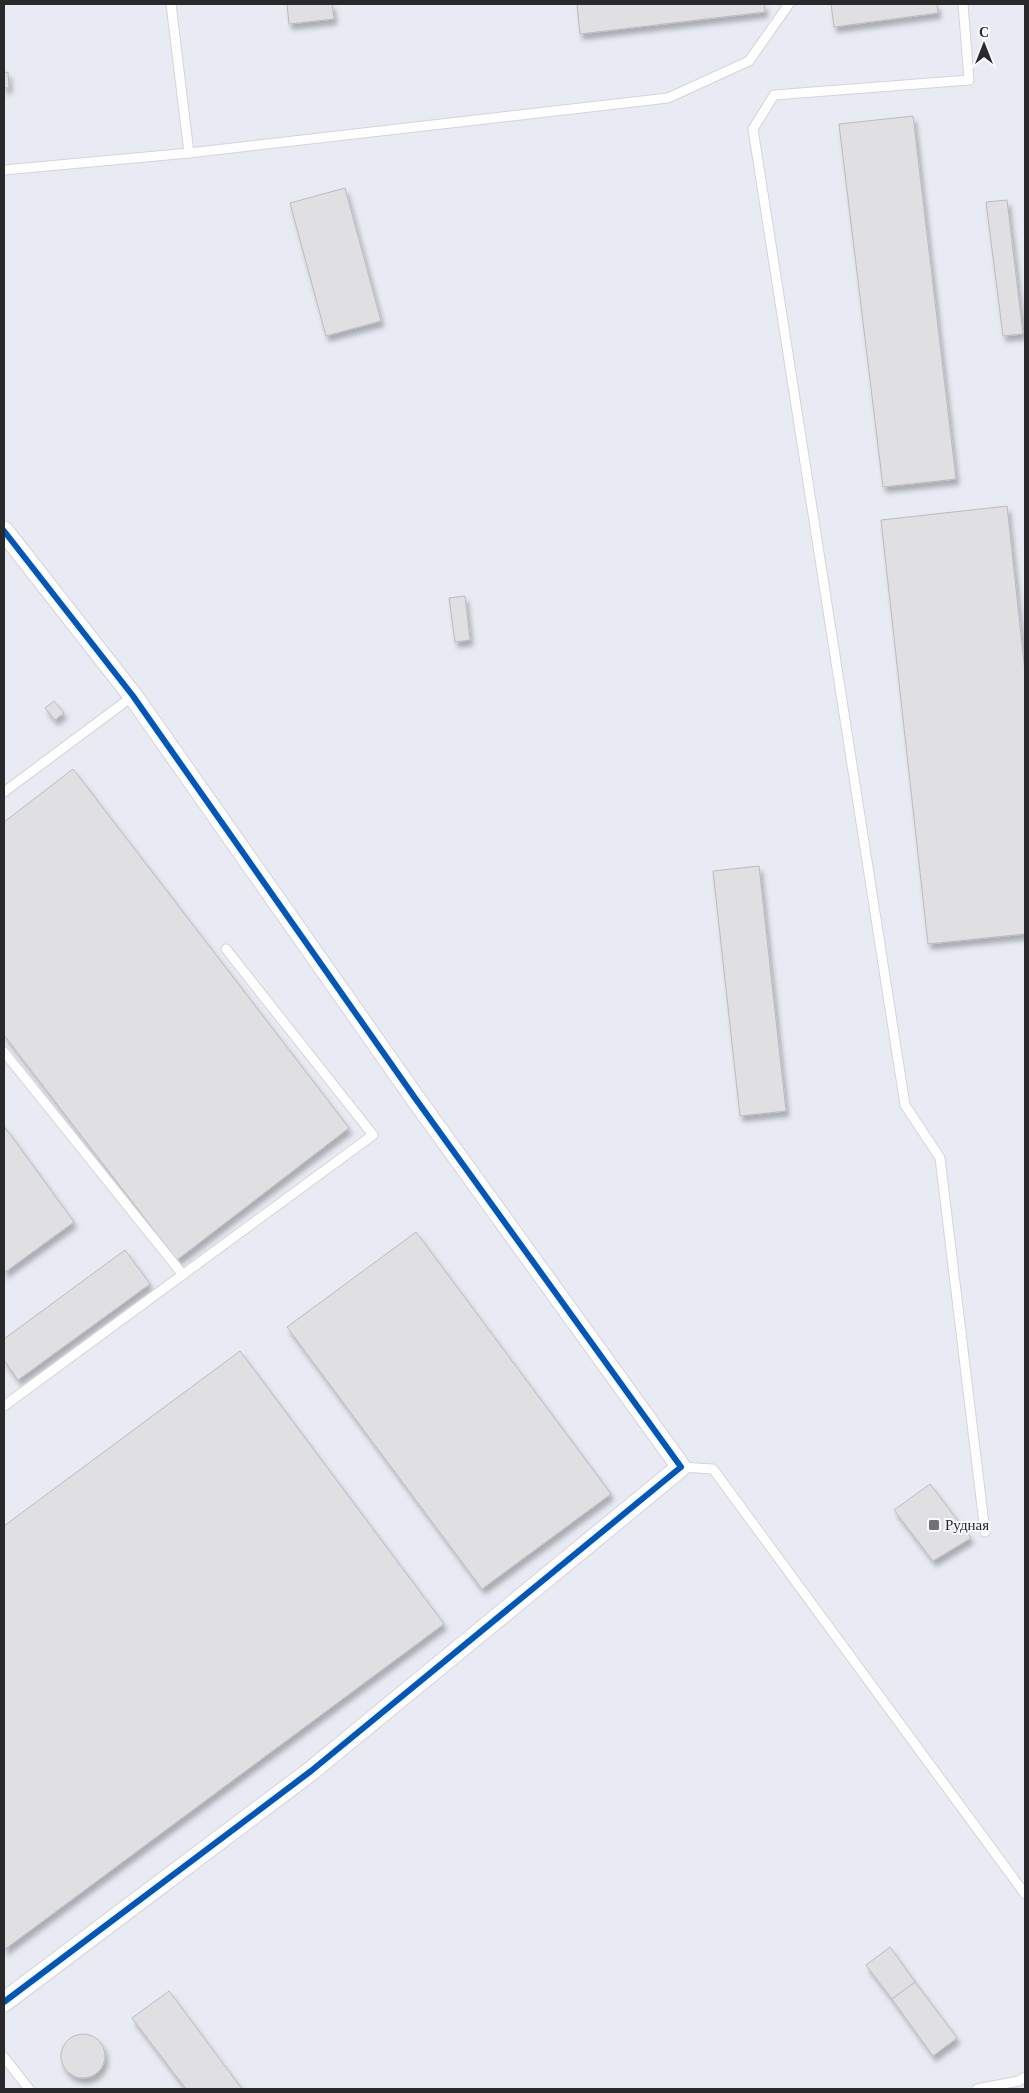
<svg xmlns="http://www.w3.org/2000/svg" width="1029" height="2093" font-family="'Libre Baskerville',serif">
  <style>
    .built { fill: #e9ebf4 }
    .building { fill: #e0e0e2; stroke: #bbbbbd; filter: url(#shadow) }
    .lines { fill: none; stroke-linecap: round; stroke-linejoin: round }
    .lane-casing { stroke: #d5d5d8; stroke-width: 11 }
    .street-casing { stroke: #d5d5d8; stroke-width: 21 }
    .lane { stroke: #fefeff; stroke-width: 9 }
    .street { stroke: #fefeff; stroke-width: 19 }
    .cycleway-casing { stroke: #f8f9fe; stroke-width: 9 }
    .cycleway { stroke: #0057b8; stroke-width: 6 }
    .poi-dot { fill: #727275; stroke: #f8f9fe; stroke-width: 2 }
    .labels { text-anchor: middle; stroke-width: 4; stroke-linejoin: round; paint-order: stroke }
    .poi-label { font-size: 15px; fill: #29292c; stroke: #f8f9fe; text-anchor: start }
  </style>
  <defs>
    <filter id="shadow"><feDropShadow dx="3" dy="5.5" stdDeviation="2.5" flood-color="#0004"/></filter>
  </defs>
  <rect width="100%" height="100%" fill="#f9fafd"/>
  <rect class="built" x="4" y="4" width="1021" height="2085"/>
  <g class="building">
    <path d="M287 4H332L334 19 289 24Z"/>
    <path d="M577 4H764L765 12 580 34Z"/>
    <path d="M831 4H937L938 13 834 27Z"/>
    <path d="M8 72 9 88H4V73Z"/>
    <path d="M913 116 956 479 883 487 839 124Z"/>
    <path d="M345 188 381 321 326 336 290 203Z"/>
    <path d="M1007 200 1023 334 1003 336 986 202Z"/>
    <path d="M1007 506 1025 672V934L928 944 881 520Z"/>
    <path d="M465 596 470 640 455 642 449 598Z"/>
    <path d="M54 701 64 713 55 720 45 708Z"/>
    <path d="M73 769 349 1128 177 1260 4 1035V822Z"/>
    <path d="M759 866 786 1111 740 1116 713 871Z"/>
    <path d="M4 1126 74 1222 4 1273Z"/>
    <path d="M416 1232 611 1494 482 1589 287 1327Z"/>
    <path d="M125 1250 150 1284 18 1380 4 1360V1339Z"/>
    <path d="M240 1351 444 1624 4 1950V1526Z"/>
    <path d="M930 1484 971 1538 933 1561 894 1510Z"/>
    <path d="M890 1947 915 1982 892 1999 866 1965Z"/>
    <path d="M915 1982 957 2038 933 2056 892 1999Z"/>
    <path d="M169 1991 242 2089H186L132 2018Z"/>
    <circle cx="83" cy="2056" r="22"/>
  </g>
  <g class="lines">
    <g class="lane-casing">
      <g id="lane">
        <path d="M171 4 189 153"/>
        <path d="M963 4 969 80 774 95 753 129 905 1105 940 1158 985 1532"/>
        <path d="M4 170 189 153 668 98 749 61 789 4"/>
        <path d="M4 792 133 696"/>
        <path d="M4 1052 183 1275"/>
        <path d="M4 1406 373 1135 226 949"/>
        <path d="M681 1467 713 1469 1025 1894"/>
        <path d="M4 2057 29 2089"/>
        <path d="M977 2089 1019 2081 1025 2077"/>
      </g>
    </g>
    <g class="street-casing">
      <path id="street" d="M4 531 133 696 415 1098 681 1467 311 1771 4 2002"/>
    </g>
    <use href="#lane" class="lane"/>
    <use href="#street" class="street"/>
    <g class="cycleway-casing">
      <path id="cycleway" d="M4 531 133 696 415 1098 681 1467 311 1771 4 2002"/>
    </g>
    <use href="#cycleway" class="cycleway"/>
  </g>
  <rect class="poi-dot" x="928" y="1519" width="12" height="12" rx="2.5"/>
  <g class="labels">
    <g class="poi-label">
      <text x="945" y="1530">Рудная</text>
    </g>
  </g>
  <rect width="1029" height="2093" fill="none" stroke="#29292c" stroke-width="10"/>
  <g transform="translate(984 45)" stroke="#f8f9fe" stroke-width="4" paint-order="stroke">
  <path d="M0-4L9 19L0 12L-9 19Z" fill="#29292c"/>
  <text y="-8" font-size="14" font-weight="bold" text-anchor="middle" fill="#29292c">С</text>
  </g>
</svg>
